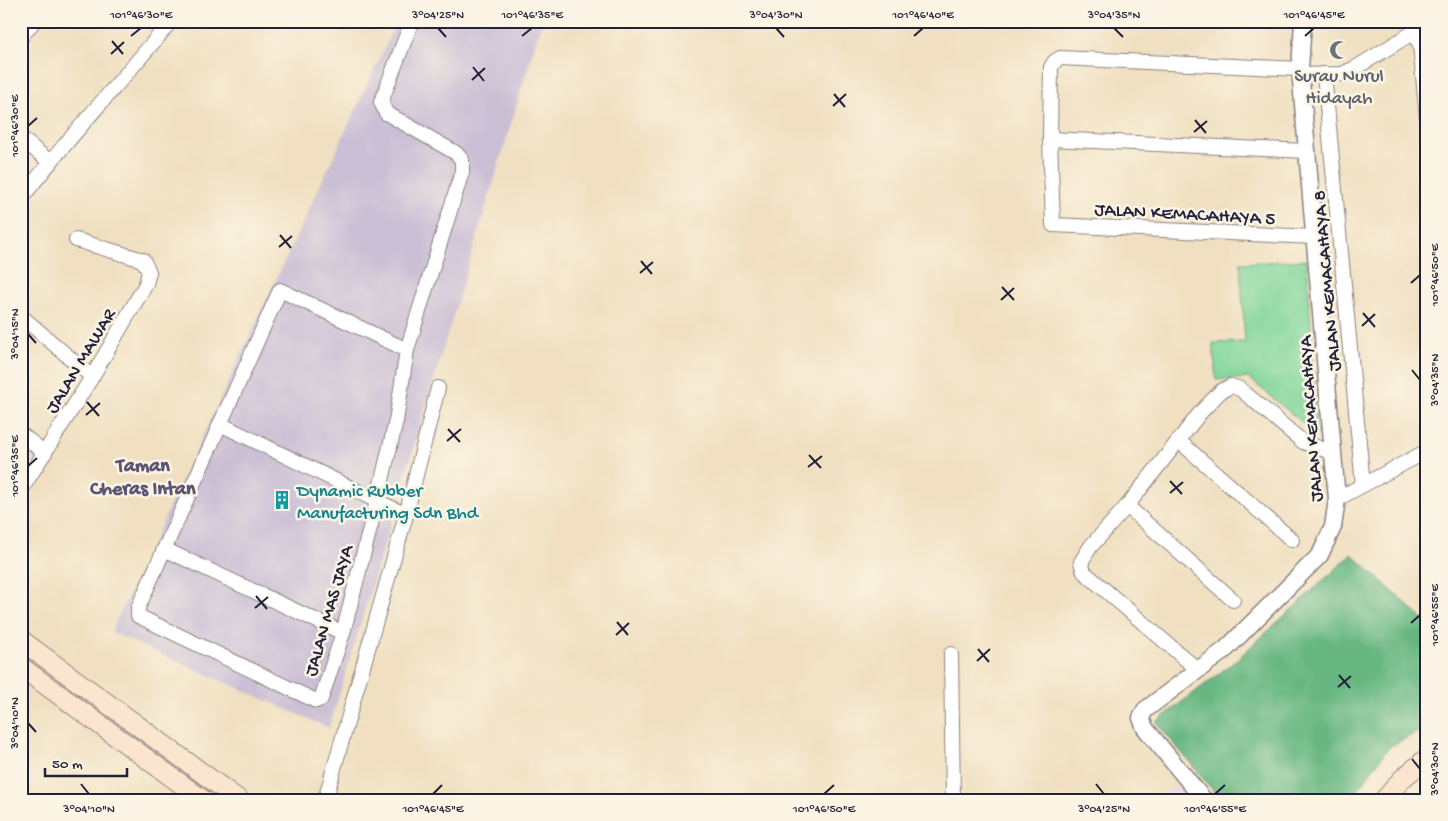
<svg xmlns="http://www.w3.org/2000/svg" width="1448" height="821" font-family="'Gochi Hand',sans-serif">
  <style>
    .built { fill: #ebd1eb }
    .industrial { fill: #cbbfd5 }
    .green { fill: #7fd69a; stroke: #507c6a }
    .forest { fill: #67b782; stroke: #446c5e }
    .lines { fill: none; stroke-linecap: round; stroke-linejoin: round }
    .minor-casing { stroke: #89817e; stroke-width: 16 }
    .tertiary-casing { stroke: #89817e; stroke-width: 19 }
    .secondary-casing { stroke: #89817e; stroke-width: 21 }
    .minor { stroke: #fff; stroke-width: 14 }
    .tertiary { stroke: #fff; stroke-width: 16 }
    .secondary { stroke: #fce5cf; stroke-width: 19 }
    .ticks { fill: none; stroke: #22223b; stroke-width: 2 }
    .labels { text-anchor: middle; stroke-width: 5; stroke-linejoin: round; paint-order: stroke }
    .worship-label { font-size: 19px; fill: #5b616d; stroke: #fcf5e5 }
    .street-label { font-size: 19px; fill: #22223b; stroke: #fcf5e5 }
    .culture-label { font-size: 19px; fill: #0d838f; stroke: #fcf5e5; text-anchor: start }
    .neighbourhood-label { font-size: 20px; font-weight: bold; fill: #5c5675; stroke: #fcf5e5 }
    .neatline { fill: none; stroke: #22223b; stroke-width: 2 }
    .ticks-label { font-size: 12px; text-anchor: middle; fill: #22223b }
  </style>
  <rect width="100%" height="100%" fill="#fcf5e5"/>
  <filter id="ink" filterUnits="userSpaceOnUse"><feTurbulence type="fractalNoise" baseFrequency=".02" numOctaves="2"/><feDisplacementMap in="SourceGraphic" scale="10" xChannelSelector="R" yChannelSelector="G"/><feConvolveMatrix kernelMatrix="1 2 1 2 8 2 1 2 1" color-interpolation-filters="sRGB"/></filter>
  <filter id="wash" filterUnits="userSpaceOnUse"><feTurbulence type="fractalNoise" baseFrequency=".0096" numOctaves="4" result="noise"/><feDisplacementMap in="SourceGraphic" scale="20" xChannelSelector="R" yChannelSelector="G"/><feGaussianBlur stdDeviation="1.12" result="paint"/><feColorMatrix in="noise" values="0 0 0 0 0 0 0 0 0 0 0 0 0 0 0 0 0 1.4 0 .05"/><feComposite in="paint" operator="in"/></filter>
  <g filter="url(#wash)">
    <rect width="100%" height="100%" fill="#f0e0c1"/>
    <path class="built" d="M1176 786 1186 800H1155Z"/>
    <path class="industrial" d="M397 21H542L329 728 111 632Z"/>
    <path class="green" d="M1307 260 1317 435 1249 378 1216 380 1213 343 1245 342 1240 263Z"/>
    <path class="forest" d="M1352 554 1427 623V727L1389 747 1351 800H1221L1156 722 1234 662Z"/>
  </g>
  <g filter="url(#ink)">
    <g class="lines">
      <g class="minor-casing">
        <g id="minor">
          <path d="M1412 33 1420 44 1427 119"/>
          <path d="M21 37 34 21"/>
          <path d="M1300 69 1060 58 1055 61 1051 67 1050 139 1053 225 1315 237"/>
          <path d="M1324 74 1363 485"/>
          <path d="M1301 75 1342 74 1357 67 1427 24"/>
          <path d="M21 138 50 162"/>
          <path d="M1050 139 1307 151"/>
          <path d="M21 199C68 137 122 81 171 21"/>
          <path d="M21 316 92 377"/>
          <path d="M407 350 280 290 138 608V616L316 701 321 699 343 633 377 501 396 421 407 350 462 172V160L456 153 386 113 381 102 412 21"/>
          <path d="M220 424 406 515"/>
          <path d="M21 434 45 453"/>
          <path d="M1179 441 1292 540"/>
          <path d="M21 490 92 377 146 284 149 272 143 260 76 240"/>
          <path d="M1337 499 1427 451"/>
          <path d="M1127 506 1233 600"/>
          <path d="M164 549 343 633"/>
          <path d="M951 654 953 800"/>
          <path d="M1198 670 1084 572 1081 562 1091 546 1127 506 1200 413 1221 391 1231 386 1240 389 1303 442 1333 453"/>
          <path d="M325 800 406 515 438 388"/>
        </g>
      </g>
      <g class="tertiary-casing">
        <path id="tertiary" d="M1204 800 1145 728 1141 718 1145 710 1226 649 1320 555 1333 527 1337 499 1300 69 1303 21"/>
      </g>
      <g class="secondary-casing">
        <g id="secondary">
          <path d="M21 640 239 800"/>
          <path d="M21 667 203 800"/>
          <path d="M1384 800 1403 778 1427 758"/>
        </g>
      </g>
      <use href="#minor" class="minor"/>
      <use href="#tertiary" class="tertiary"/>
      <use href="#secondary" class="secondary"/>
    </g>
  </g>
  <path class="ticks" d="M438 28 446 37M776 28 784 37M1114 28 1123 37M131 36 141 28M522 36 532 28M914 36 923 28M1305 36 1314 28M112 41 123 54M111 54 124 42M473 67 484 81M472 80 485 68M834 94 845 107M833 106 846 94M1195 120 1206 133M28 126 37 118M1194 132 1207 121M280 235 291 248M279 247 292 236M641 261 652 274M640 273 653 262M1411 283 1420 275M1002 287 1014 300M1001 300 1014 288M1363 313 1375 327M1362 326 1375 314M28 334 36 343M1412 370 1420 380M87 402 99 416M86 415 100 403M448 429 460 442M447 441 461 429M809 455 821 468M28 466 37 458M808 467 822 456M1170 481 1182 494M1170 493 1183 482M256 596 267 609M255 608 268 597M617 622 628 635M1411 623 1420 615M616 635 629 623M978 649 989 662M977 661 990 649M1339 675 1350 688M1338 687 1351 676M28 723 36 732M1412 759 1420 769M81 784 89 794M1096 784 1104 794M433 794 442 785M824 794 834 785M1215 794 1225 785"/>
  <defs>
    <g id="mosque-bare" transform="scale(1.5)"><path d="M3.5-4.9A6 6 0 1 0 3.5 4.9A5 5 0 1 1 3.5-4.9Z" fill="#6b7280" stroke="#fcf5e5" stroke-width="2.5" paint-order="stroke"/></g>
    <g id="building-bare" transform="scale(1.5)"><path d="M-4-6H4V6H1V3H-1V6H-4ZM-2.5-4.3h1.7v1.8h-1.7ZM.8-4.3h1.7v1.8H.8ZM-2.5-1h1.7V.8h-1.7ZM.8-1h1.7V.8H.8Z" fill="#0f9aa8" stroke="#fcf5e5" stroke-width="2.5" paint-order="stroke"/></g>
  </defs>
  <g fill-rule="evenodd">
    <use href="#mosque-bare" x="1339" y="50"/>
    <use href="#building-bare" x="282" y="500"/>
  </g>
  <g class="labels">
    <g class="worship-label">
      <text x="1339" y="81">Surau Nurul<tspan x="1339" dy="22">Hidayah</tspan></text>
    </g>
    <g class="street-label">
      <text transform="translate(1185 212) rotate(3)" y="7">JALAN KEMACAHAYA 5</text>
      <text transform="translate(1325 281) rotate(-95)" y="7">JALAN KEMACAHAYA 8</text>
      <text transform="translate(79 360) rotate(-59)" y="7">JALAN MAWAR</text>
      <text transform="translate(1309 419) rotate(-94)" y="7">JALAN KEMACAHAYA</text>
      <text transform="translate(327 610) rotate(-74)" y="7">JALAN MAS JAYA</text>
    </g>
    <g class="culture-label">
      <text x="297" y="496">Dynamic Rubber<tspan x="297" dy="22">Manufacturing Sdn Bhd</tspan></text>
    </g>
    <g class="neighbourhood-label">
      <text x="143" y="471">Taman<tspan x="143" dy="23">Cheras Intan</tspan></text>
    </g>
  </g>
  <rect width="1448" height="821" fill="none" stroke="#fcf5e5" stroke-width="55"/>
  <path d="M45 768v8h82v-8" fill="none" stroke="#22223b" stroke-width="2.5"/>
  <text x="52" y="768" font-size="15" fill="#22223b" stroke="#fcf5e5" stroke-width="4" paint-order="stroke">50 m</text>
  <rect x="28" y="28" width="1392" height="766" class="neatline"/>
  <g class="ticks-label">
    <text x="141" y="18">101°46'30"E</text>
    <text x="438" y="18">3°04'25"N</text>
    <text x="532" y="18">101°46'35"E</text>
    <text x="776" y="18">3°04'30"N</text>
    <text x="923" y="18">101°46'40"E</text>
    <text x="1114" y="18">3°04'35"N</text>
    <text x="1314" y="18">101°46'45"E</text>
    <text transform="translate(14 126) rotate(-90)" y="4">101°46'30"E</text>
    <text transform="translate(1434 275) rotate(-90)" y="4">101°46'50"E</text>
    <text transform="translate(14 334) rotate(-90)" y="4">3°04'15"N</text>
    <text transform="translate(1434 380) rotate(-90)" y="4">3°04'35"N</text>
    <text transform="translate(14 466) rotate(-90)" y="4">101°46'35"E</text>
    <text transform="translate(1434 615) rotate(-90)" y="4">101°46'55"E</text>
    <text transform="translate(14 723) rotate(-90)" y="4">3°04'10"N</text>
    <text transform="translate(1434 769) rotate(-90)" y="4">3°04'30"N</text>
    <text x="89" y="812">3°04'10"N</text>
    <text x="433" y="812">101°46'45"E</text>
    <text x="824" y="812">101°46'50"E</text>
    <text x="1104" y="812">3°04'25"N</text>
    <text x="1215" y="812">101°46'55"E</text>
  </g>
</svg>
